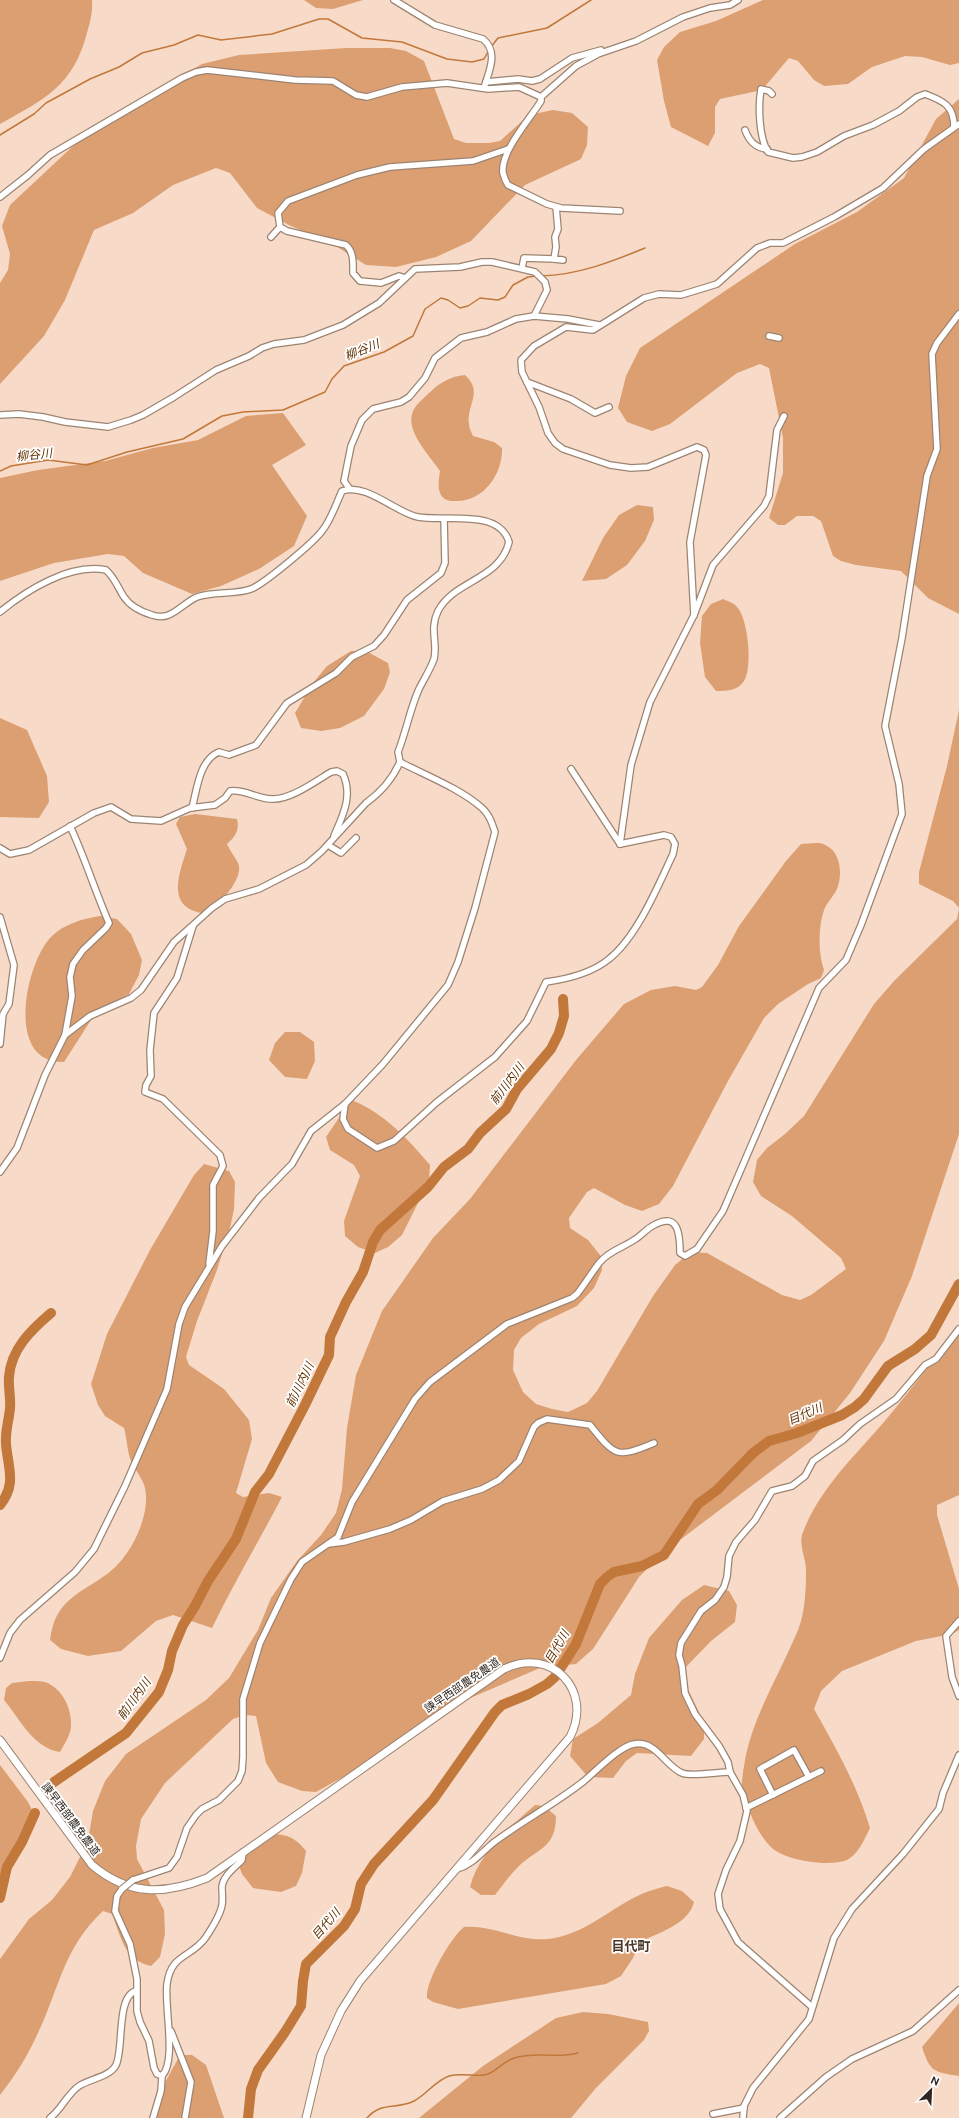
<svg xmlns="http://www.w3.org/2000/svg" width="959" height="2118" font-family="Ubuntu,'Noto Sans JP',sans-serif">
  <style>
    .green { fill: #dc9f72 }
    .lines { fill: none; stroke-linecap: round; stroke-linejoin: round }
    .stream { stroke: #c2773b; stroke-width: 1.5 }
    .river { stroke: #c2773b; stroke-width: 10 }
    .minor-casing { stroke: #9d8472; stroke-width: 8 }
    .tertiary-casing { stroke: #9d8472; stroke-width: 9 }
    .minor { stroke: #fff; stroke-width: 5.5 }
    .tertiary { stroke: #fff; stroke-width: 7 }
    .minor-bridge-casing { stroke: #9d8472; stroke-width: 8; stroke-linecap: butt }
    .minor-bridge { stroke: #fff; stroke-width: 5.5 }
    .labels { text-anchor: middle; stroke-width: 3.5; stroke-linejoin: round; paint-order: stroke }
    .street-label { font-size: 11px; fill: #30261f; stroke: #fff }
    .water-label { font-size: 12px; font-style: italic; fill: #623100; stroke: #fff }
    .quarter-label { font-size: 13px; font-weight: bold; fill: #493425; stroke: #fff }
  </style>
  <rect width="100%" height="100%" fill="#f7dbc8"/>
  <g class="green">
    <path d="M0 0H92C93 12 90 22 87 33 73 86 45 99 0 124Z"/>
    <path d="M304 0H363L333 9 316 8Z"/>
    <path d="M763 0H959V63L950 65 922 57 905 56 872 67 848 84 824 86 814 80 798 61 789 58 762 90 720 99 715 107V133L708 146 671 127 664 101 657 60 664 47 680 32 716 21Z"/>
    <path d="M346 48H390L406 51 424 61 454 139 466 143H489L500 141 529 115 553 110 572 113 588 127 587 145 581 159 525 185 471 241 436 257 396 267 366 265 339 248 289 225 257 208 230 173 216 168 173 185 133 213 94 230 65 300 44 336 0 384V283L8 270 10 254 2 226 10 205 72 147 144 97 202 64 239 55Z"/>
    <path d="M959 99V614L928 598 901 571 856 565 841 561 833 556 821 521 813 516H797L785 525H778L769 518 783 473V438L769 368 760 364 737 373 670 424 652 431 627 422 618 408 626 376 640 348 795 244 857 212 904 178 936 119Z"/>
    <path d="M465 375C484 392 466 405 469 424 469 428 472 433 473 436L494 442 502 448C503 474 483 503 454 501 449 501 444 500 441 495 437 488 439 479 440 471 429 454 400 427 416 406 420 401 425 397 429 393 439 383 451 376 465 375Z"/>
    <path d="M283 413 306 445 272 465 307 516 294 546 259 569 221 586 192 594 143 573 124 556 108 554 54 563 0 581V478L38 470 105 461 153 448 198 440 246 416Z"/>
    <path d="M637 505 653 507 654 520 645 541 627 565 606 579 582 581 603 538 619 515Z"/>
    <path d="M723 599C727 601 734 603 737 607 748 618 753 668 744 681 738 691 726 691 716 691L705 677 700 643 702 616 711 604Z"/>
    <path d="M351 651H366L388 663 390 672 384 689 364 716 340 728 321 731 301 728 295 713 313 683 327 666Z"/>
    <path d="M959 710V1134L912 1276 884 1341 850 1393 811 1441 664 1552 639 1577 593 1649 576 1664 540 1668 454 1705 350 1773 316 1792 302 1791 278 1782 266 1763 256 1716 245 1715 233 1719 165 1783 141 1819 136 1846 137 1859 164 1910 165 1934 160 1957 151 1966C124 1960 121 1937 112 1914L103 1911C63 1948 59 1990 37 2035 27 2057 15 2076 0 2095V1959L29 1919 52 1900 70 1877 88 1841 93 1811 105 1781 126 1754 206 1700 229 1678 258 1630 271 1598 297 1561 321 1535 336 1513 342 1489 347 1428 356 1375 382 1311 433 1238 470 1199 576 1060 624 1004 651 990 675 986 696 990 702 987 718 965 739 926 786 861 801 844C808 844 817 842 823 844 841 850 843 874 837 889 834 896 827 902 824 910 818 928 818 953 824 970L821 978 808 984 778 1004 764 1018 728 1081 673 1186 659 1204 642 1211 625 1205 594 1188 587 1192 569 1218 570 1228 588 1240 600 1255 602 1270 594 1288 577 1306 539 1324 521 1338 514 1350 513 1370 523 1392 536 1404 552 1409 568 1412 587 1403 597 1391 653 1296 675 1265 691 1252 707 1253 782 1295 800 1300 811 1295 846 1269 841 1258 792 1216 761 1196 753 1182 757 1160 767 1148 785 1134 804 1116 874 1004 895 980 957 919 959 908 953 901 919 884V872L947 766Z"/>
    <path d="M0 718 27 730 47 776 49 802 39 818 0 817Z"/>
    <path d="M195 814 237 819C240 830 235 837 227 844 230 851 235 857 238 863 245 878 219 903 210 914 166 911 177 879 187 849L176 824 180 817Z"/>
    <path d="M100 916 117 919 131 934 142 960 139 975 129 994 108 1005 93 1017 64 1062C5 1064 25 966 50 938 63 924 82 919 100 916Z"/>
    <path d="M285 1032H300L314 1042 315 1061 307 1079 285 1077 269 1060 275 1043Z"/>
    <path d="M351 1100C382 1111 409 1140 430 1165L429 1181 402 1235 388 1247 375 1253 358 1247 345 1236 344 1221 360 1176 354 1165 330 1150 326 1137Z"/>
    <path d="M204 1164 229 1171 235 1182 234 1209 230 1228 217 1270 197 1321 186 1357 189 1365 224 1389 249 1420 252 1439 236 1493 243 1497 269 1493 282 1497C259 1541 234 1583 212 1628L173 1615 156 1621 121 1651 88 1656 61 1649 50 1640C55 1600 78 1595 107 1574 130 1558 151 1516 145 1488 143 1479 135 1470 131 1461 127 1451 127 1438 124 1428L105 1416 98 1405 91 1384 107 1334 150 1250 194 1175Z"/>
    <path d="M959 1326V1495L937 1505V1515L959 1589V1630L952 1634 916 1641 842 1671 821 1691 814 1709C836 1748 857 1785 870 1828 865 1838 858 1855 847 1860 830 1867 786 1861 772 1848 758 1836 744 1803 742 1784 742 1778 743 1772 744 1766 751 1720 777 1679 795 1637 805 1617 806 1592 806 1570 806 1559 799 1545 802 1535 818 1489 858 1453 889 1416 913 1387 936 1356 959 1326Z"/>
    <path d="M704 1585 729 1591 737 1605 735 1622 711 1641 686 1667V1685L704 1723V1739L691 1756 637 1753 626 1761 613 1778 588 1777 570 1756 573 1739 598 1723 631 1695 635 1674 649 1638 682 1600Z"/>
    <path d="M29 1681C34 1681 41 1681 45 1682 62 1688 72 1708 71 1726 71 1734 64 1745 60 1752 33 1748 20 1719 4 1700L6 1688 12 1683Z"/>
    <path d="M0 1765 28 1802 35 1816 23 1848 0 1888Z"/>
    <path d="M535 1805 544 1806 556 1816C556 1850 536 1848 517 1868 509 1876 502 1886 495 1895H481L470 1887C478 1854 510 1827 535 1805Z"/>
    <path d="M267 1834C286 1834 294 1836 306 1851L302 1873 296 1886 281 1892 253 1888 242 1874 237 1860Z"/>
    <path d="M667 1886 682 1891 694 1902C689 1924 658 1933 640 1942L633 1958 621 1976 606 1984 458 2009 433 2002 427 1998C425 1982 451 1937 464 1927 492 1924 519 1942 548 1939 585 1935 611 1907 644 1893 651 1890 659 1888 667 1886Z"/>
    <path d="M959 2003V2076C934 2072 930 2072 922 2047Z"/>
    <path d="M583 2012 608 2014 648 2022 649 2031 644 2040 596 2088 571 2118H419L483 2066 556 2018Z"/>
    <path d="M180 2055H192L206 2065 224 2118H157L162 2088Z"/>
  </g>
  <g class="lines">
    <g class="stream">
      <path d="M491 47 498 38 547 28 591 0"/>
      <path d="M0 135 34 114 46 103 90 79 119 67 142 53 174 45 198 35 221 40 272 34 319 19H328L362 38 402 42 447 59 472 62 484 59 489 50"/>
      <path d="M541 276C578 275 611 262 645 248"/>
      <path d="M0 471 11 466 48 460 87 465 127 452 183 439 222 416 243 412 283 410 325 392 332 379 344 366 384 352 413 336 425 309 441 298 448 300 460 308 468 306 480 298 498 300 505 297 513 285 528 277 537 276"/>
      <path d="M367 2118C382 2101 396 2110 414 2101 427 2094 435 2081 449 2076 463 2072 479 2078 488 2074 498 2070 504 2061 514 2058 537 2051 557 2059 578 2053"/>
    </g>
    <g class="river">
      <path d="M0 1505C17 1484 8 1468 6 1444 5 1431 9 1420 10 1408 11 1398 8 1387 9 1377 11 1349 31 1330 51 1313"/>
      <path d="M54 1782 126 1733 159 1692 168 1670 172 1651 183 1625 195 1606 208 1581 236 1539 255 1492 269 1474 305 1405 329 1355 330 1337 346 1302 363 1272 373 1242 380 1230 428 1187 444 1167 468 1149 480 1133 506 1109 517 1089 551 1049 559 1033 564 1016 563 999"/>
      <path d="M0 1898 7 1867 22 1842 35 1813"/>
      <path d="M248 2118 251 2089 258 2070 285 2032 301 2006 303 1981 306 1964 344 1926 355 1909 361 1884 374 1864 433 1800 495 1712 502 1705 529 1694 547 1684 555 1677 576 1644 600 1584 607 1577 614 1572 642 1566 664 1555 698 1504 717 1490 753 1453 769 1441 797 1433 842 1415 855 1407 864 1399 888 1366 915 1349 931 1335 959 1284"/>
    </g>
    <g class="minor-casing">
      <g id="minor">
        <path d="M394 0 435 25 483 39C499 52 489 71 484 88"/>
        <path d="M486 82 518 79 532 81 540 79 572 58 601 50"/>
        <path d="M772 94 769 91 761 89C758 106 759 138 768 152L793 158 802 157 817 152 844 136 873 125 899 111 917 97 925 94C944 101 954 106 954 127"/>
        <path d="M745 130C749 141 755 148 767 149"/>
        <path d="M0 197 28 175 50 155 182 78 196 72 207 70 295 80 333 81 356 95 367 97 402 87 447 83 488 89 519 87 541 97"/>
        <path d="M556 207 558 229 555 237 556 247 554 259 563 260"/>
        <path d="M620 211 561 208 547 204 508 185C506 182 504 177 503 173 500 152 530 119 541 101V97L576 66 598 54 636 41 683 17 710 8 730 5 738 0"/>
        <path d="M271 237 280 227"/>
        <path d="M522 268 524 258 554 259"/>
        <path d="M405 278 399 276 381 283 360 281 353 273C353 263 354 252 346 245L287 231 280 227 278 213 288 201 357 175 390 167 473 161 508 149"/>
        <path d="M769 336 779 338"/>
        <path d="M527 382 571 399 595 413 609 407"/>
        <path d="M0 415 19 414 43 417 65 422 108 427 131 420 143 415 174 397 216 370 249 356 262 348 274 344 304 340 343 325 379 303 415 269 460 267 482 262H492L535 272 545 282 547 290 534 316"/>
        <path d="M349 488 344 481 351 446 362 420 373 409 401 402 409 397 425 378 435 358 461 338 487 332 516 319 534 316 568 319 599 325"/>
        <path d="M0 612C27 590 70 563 106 570 115 578 118 588 124 597 130 606 142 612 152 615 171 622 181 604 197 597 214 591 235 595 251 589 264 584 313 543 322 531 331 520 336 504 342 491 366 482 396 513 418 517 445 522 499 508 509 542 500 580 454 580 438 611 429 629 438 643 434 659 430 670 424 679 419 689 410 709 406 732 398 752L400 762C393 778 380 793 366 803L322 851 306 865 259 889 225 899 212 908 174 942 141 990 131 998 90 1016 65 1035"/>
        <path d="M694 615 690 542 706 455 704 450 697 447 648 467 631 468 610 465 563 449 555 443 548 433 539 407 522 372 521 360 534 346 566 327 593 330 644 298 659 294 681 295 717 284 757 248 770 243H783L834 217 883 188 924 149 959 124"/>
        <path d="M571 769 620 844"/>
        <path d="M192 808C197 790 199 760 219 752L229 755 256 745 287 703 336 673 352 657 374 646 384 635 407 600 441 573 445 563 444 519"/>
        <path d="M620 844 631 765 650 702 694 615 713 565 764 506 769 496 777 430 784 416"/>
        <path d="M328 845 341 853 356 838"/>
        <path d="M0 848 10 854 29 850 94 813 111 807 131 819 161 821 190 808 215 805 225 798 230 791C245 789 257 799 272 799 290 800 316 781 331 772L337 771 343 774C353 796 343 815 334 836"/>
        <path d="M0 917 14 965 9 1004 3 1014 0 1044"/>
        <path d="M193 926 177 978 154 1013 150 1050 151 1076 146 1085 145 1092 163 1099 220 1155 223 1166 213 1185V1231L209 1264"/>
        <path d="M345 1104 343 1119 348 1129 377 1148 394 1141 437 1102 495 1057 527 1021 546 982C568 979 592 973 609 959 637 937 658 886 673 854L675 844 671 837 664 835 620 844"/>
        <path d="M0 1172 17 1148 45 1075 65 1035 72 996 70 977 73 964 83 950 106 928 109 923C95 891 85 858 70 826"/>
        <path d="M328 1544 344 1542 390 1529 411 1520 443 1501 482 1489 499 1480 519 1461 534 1427 538 1423 547 1419 590 1425C615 1456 616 1459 654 1443"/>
        <path d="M959 1621 946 1636 952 1677 959 1696"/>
        <path d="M0 1658 10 1633 20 1620 75 1572 94 1549 125 1486 167 1389 179 1324 185 1307 222 1246 259 1198 292 1164 311 1131 345 1104 383 1064 448 985 458 962 475 908 495 832C492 823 489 814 482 808 461 789 425 775 400 762"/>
        <path d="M773 1795 760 1769 794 1750 809 1777"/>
        <path d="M746 1808 821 1771"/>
        <path d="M457 1869C472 1865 481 1853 493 1843 522 1821 555 1804 584 1781 596 1771 620 1746 634 1744 656 1740 665 1766 682 1773 691 1777 719 1772 730 1772"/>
        <path d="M133 1880 169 1868 177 1857 187 1828 196 1815 202 1809 219 1800 238 1781 242 1771 243 1757V1699L260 1643 291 1579 302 1562 338 1537 352 1502 415 1399 430 1382 507 1324 572 1298 577 1294C585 1284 592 1272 600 1262 609 1251 622 1248 634 1240 641 1236 646 1229 654 1225 679 1211 680 1236 680 1253L685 1256 697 1249 723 1211 819 988 846 960 861 925 902 814 899 784 885 726 902 638 927 476 937 449 932 354 937 343 959 314"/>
        <path d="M122 1889 117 1896 115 1911 130 1944 137 1979V2011L140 2022 149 2041 154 2068 157 2074 162 2076 161 2091 153 2118"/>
        <path d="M812 2007 738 1942 720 1909 718 1894 726 1870 740 1841 747 1811 743 1795 730 1772 728 1762 719 1746 695 1714 685 1693 682 1666 679 1655 681 1643 701 1611 715 1600 724 1587 727 1577 729 1556 736 1542 755 1520 772 1491 792 1486 805 1476 813 1461 843 1440 860 1424 896 1399 925 1365 936 1359 959 1329"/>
        <path d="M171 2031 191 2082 185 2118"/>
        <path d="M162 2076C177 2061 164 2006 167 1984 171 1953 192 1958 206 1937 212 1928 220 1916 222 1905 223 1899 222 1893 222 1887 223 1876 234 1868 242 1860L243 1852"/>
        <path d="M713 2114 744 2108"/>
        <path d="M50 2118C62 2109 67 2094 79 2086 89 2079 110 2077 116 2065 124 2049 116 1996 136 1991"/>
        <path d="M743 2118 744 2106 753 2088 809 2019 834 1938 852 1909 903 1854 939 1809 943 1793 959 1755"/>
        <path d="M780 2118 826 2077 852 2059 913 2031 959 1990"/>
      </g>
    </g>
    <g class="tertiary-casing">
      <path id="tertiary" d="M0 1740 92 1865C129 1896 164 1895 207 1878L504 1669C551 1646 594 1690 570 1737L360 1981 341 2011 321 2055 306 2118"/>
    </g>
    <use href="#minor" class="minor"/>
    <use href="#tertiary" class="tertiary"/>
    <g class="minor-bridge-casing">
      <path id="minor-bridge" d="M122 1889 133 1880"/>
    </g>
    <use href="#minor-bridge" class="minor-bridge"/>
  </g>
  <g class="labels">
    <g class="street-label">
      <text transform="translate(462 1685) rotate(-34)" y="4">諫早西部農免農道</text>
      <text transform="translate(71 1819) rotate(53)" y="4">諫早西部農免農道</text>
    </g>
    <g class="water-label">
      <text transform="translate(362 350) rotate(-22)" y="4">柳谷川</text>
      <text transform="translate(34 455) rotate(-6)" y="4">柳谷川</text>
      <text transform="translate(507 1084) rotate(-53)" y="4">前川内川</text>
      <text transform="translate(300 1385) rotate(-64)" y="4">前川内川</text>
      <text transform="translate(805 1414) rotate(-23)" y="4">目代川</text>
      <text transform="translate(557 1647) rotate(-60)" y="4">目代川</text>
      <text transform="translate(134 1699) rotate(-54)" y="4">前川内川</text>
      <text transform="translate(326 1924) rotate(-49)" y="4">目代川</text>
    </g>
    <g class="quarter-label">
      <text x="631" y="1951">目代町</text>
    </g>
  </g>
  <g transform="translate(931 2090) rotate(24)" stroke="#ffffff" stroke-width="3" paint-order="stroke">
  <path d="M0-3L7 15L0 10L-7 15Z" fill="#30261f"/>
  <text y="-6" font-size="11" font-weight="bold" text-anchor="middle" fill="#30261f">N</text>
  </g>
</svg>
